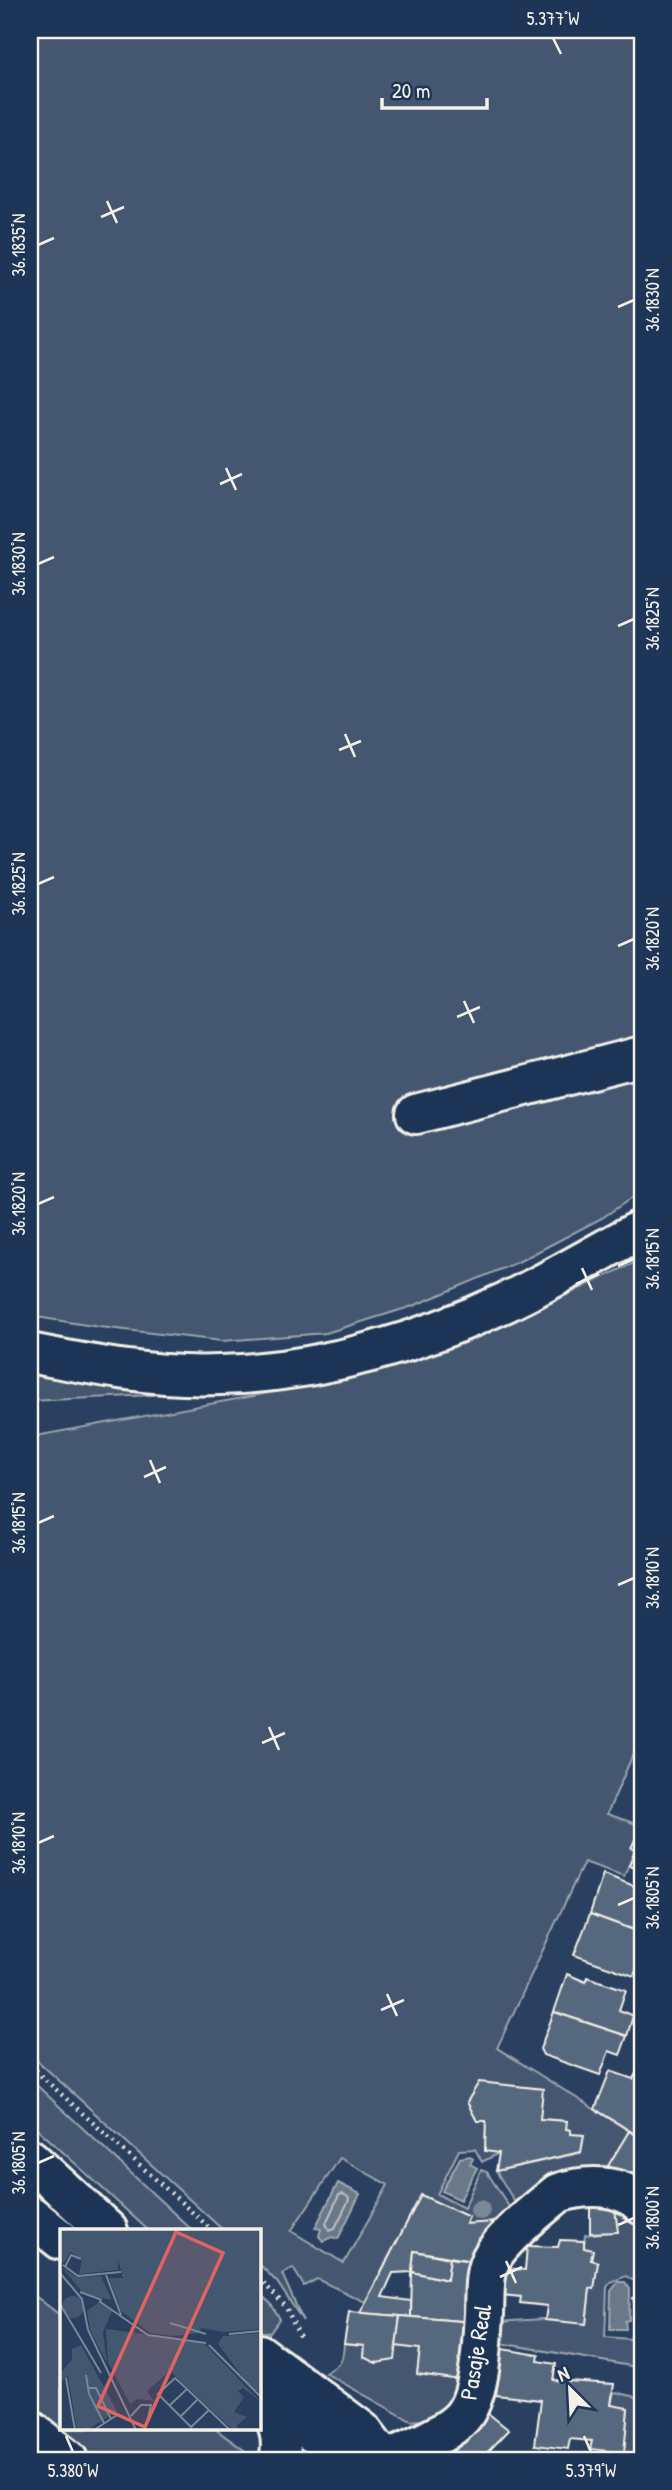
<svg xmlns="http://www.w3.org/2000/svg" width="672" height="2490" font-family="'Patrick Hand',sans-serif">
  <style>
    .green { fill: #445771; stroke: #9ca4ac; stroke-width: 2; fill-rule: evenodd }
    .water { fill: #6a788a; stroke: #a1a8b0; stroke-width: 2 }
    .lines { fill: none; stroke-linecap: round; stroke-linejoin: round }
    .shore { stroke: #bdc1c2; stroke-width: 2 }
    .building { fill: #56677d; stroke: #f4f1e8; stroke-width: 2 }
    .minor-casing { stroke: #f4f1e8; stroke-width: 44 }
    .major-casing { stroke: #f4f1e8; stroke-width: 44 }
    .highway-casing { stroke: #f4f1e8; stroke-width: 44 }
    .path { stroke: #f4f1e8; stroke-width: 4.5; stroke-dasharray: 2 5; stroke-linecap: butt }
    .minor { stroke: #1d3557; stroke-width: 38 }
    .major { stroke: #1d3557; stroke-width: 38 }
    .highway { stroke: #1d3557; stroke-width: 38 }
    .tree { fill: #7c8897 }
    .ticks { fill: none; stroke: #f4f1e8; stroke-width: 2.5 }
    .labels { text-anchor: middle; stroke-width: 5; stroke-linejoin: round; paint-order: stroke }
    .street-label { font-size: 24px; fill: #f4f1e8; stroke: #1d3557 }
    .inset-road { fill: none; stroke: #7b8796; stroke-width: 2 }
    .view { fill: #df6462; fill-opacity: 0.15; stroke: #df6462; stroke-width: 3.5 }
    .inset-edge { fill: none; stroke: #f4f1e8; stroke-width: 3.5 }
    .neatline { fill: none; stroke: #f4f1e8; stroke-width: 2.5 }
    .ticks-label { font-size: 18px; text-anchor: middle; fill: #f4f1e8 }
  </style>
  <rect width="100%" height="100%" fill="#2a4060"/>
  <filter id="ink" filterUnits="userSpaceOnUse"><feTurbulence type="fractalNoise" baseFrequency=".0143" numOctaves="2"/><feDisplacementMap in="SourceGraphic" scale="14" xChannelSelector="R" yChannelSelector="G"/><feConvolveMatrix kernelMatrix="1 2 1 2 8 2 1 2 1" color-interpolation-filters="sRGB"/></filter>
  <g filter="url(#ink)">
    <g class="green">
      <path d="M30 30H642V1191L602 1218 518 1262 413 1306 326 1333 222 1341 99 1327 30 1316Z"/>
      <path d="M642 1259V1734L607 1814 642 1826 641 1839 636 1838 632 1848 635 1850 624 1876 584 1862 497 2048 629 2131 608 2166C581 2162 541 2195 519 2209L496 2171 581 2153 584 2136 571 2134V2130L566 2129V2121L540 2119 542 2089 479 2083 467 2102 477 2121H486L485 2151 499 2153 482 2162 475 2149 459 2150 437 2194 464 2208 481 2170 487 2172 513 2213 494 2222 466 2224 468 2217 421 2195 365 2302 317 2279 304 2286 293 2268 282 2274 303 2321 277 2282 259 2264V2231H224L30 2054V1437L296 1388 531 1312ZM340 2158 388 2185 344 2263 291 2231Z"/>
      <path d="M30 1375 154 1395 30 1401Z"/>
      <path d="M30 2079 193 2231H149L30 2122Z"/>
      <path d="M613 2194 639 2217 642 2277 632 2280 626 2276 611 2282 607 2287 605 2337 631 2339 632 2331 642 2336V2368L495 2342 497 2322 543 2319 586 2324 590 2288 598 2262 591 2260 584 2248 585 2235 617 2231Z"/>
      <path d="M30 2292 61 2316V2429H215L244 2450 236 2460H30Z"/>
      <path d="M259 2293 271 2304 280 2319 270 2333 259 2331Z"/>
      <path d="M344 2344 364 2346 376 2363 394 2360 396 2346 420 2349 417 2374 468 2381 467 2395 431 2419 411 2421 325 2373C340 2364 343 2364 344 2344Z"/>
      <path d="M614 2392 642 2398V2455L638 2460H623L628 2409 611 2405Z"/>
    </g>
    <g class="water">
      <path d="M470 2156 473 2159 470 2164 477 2168 460 2200 442 2191 460 2158Z"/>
      <path d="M338 2183 360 2194 338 2239 332 2237 323 2241 319 2236 321 2229 315 2228Z"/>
      <path d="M618 2282H625L630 2289 629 2320 625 2321 626 2329H610L611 2291Z"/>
    </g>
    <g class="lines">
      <path class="shore" d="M343 2194 348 2197 349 2200 335 2228 329 2230 326 2223 339 2195Z"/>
    </g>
    <g class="building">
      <path d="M642 1836V1871L629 1865 635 1850 631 1848 636 1838 641 1839Z"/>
      <path d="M603 1874 642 1889V1933L590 1914Z"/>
      <path d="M590 1914 642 1933V1954L634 1976 574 1955Z"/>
      <path d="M567 1974 586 1982 587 1977 626 1990 619 2010 633 2016 627 2036 554 2012Z"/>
      <path d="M554 2012 627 2036 620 2055 609 2051 600 2075 543 2055 540 2049Z"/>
      <path d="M642 2062V2096L636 2108 642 2111 635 2134 595 2109 610 2071 633 2079Z"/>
      <path d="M479 2082 543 2089 540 2119 567 2121 566 2129 571 2130V2134L584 2135 581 2152 496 2171 499 2153 485 2151 486 2121H477L467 2102Z"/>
      <path d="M642 2111V2138L635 2134Z"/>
      <path d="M629 2131 642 2138V2159L633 2178 608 2166Z"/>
      <path d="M613 2194 618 2232 590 2233V2196Z"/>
      <path d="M421 2195 469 2217 466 2224 494 2222 479 2262 414 2251 412 2272 393 2273 382 2297 411 2301V2317L360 2313Z"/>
      <path d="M560 2240 584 2241V2248L593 2250 591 2260 598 2262 594 2289 590 2288 586 2324 545 2320 547 2306 520 2303 521 2297 502 2295 506 2268 525 2270 527 2246 558 2247Z"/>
      <path d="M414 2251 450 2258 447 2280 412 2272Z"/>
      <path d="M450 2258 479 2262 473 2322 411 2317 412 2272 447 2280Z"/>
      <path d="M642 2295V2310L637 2311 633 2298Z"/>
      <path d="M349 2312 400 2316 395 2360 376 2363 363 2357 364 2346 344 2344Z"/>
      <path d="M400 2316 473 2322 468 2381 417 2374 420 2349 396 2346Z"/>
      <path d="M502 2349 539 2355 538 2361 556 2364 553 2380 614 2384 611 2405 628 2408 624 2453 590 2449 592 2441 570 2439 568 2449 535 2445 541 2400 496 2395Z"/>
      <path d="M484 2410 509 2430 480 2460H465L450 2448Z"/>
    </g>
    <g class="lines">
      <g class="minor-casing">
        <g id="minor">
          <path d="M416 1114 642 1056"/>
          <path d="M30 2430 68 2460"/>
          <path d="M388 2460C409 2449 446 2435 462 2417 481 2395 482 2342 484 2314 485 2298 483 2275 490 2261 500 2239 539 2209 558 2193 586 2184 621 2183 642 2205"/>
        </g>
      </g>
      <g class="major-casing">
        <path id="major" d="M30 1353C91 1365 157 1378 220 1375 319 1372 416 1344 506 1302 553 1280 597 1253 642 1229"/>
      </g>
      <g class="highway-casing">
        <g id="highway">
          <path d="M30 2159 108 2231"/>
          <path d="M30 2215 61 2240"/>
          <path d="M259 2354 362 2431 384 2460"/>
          <path d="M259 2393 301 2425 346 2454"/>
          <path d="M266 2398C276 2419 285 2437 279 2460"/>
        </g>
      </g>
      <g class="path">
        <path d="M30 2066 213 2231"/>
        <path d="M259 2278 286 2307 300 2337"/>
      </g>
      <use href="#minor" class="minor"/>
      <use href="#major" class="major"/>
      <use href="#highway" class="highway"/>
    </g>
    <circle class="tree" cx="480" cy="2210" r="10"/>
  </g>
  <path class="ticks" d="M553 38 561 54M107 201 117 223M101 217 124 207M38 245 54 238M618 307 634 300M226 468 236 490M220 484 242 474M38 564 54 557M618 626 634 619M345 734 355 757M339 750 361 741M38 884 54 877M618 946 634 939M464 1001 474 1023M457 1017 480 1007M38 1204 54 1197M618 1266 634 1259M582 1268 592 1290M576 1284 599 1274M150 1460 160 1483M144 1477 166 1467M38 1523 54 1516M618 1585 634 1578M269 1727 279 1750M262 1743 285 1733M38 1843 54 1836M618 1905 634 1898M387 1994 397 2016M381 2010 404 2000M38 2163 54 2156M618 2225 634 2218M506 2261 516 2283M500 2277 522 2267M66 2436 73 2452M584 2436 591 2452"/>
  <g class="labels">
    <g class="street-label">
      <text transform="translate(476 2352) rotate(-81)" y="8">Pasaje Real</text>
    </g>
  </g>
  <g transform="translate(60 2229)">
    <rect width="201" height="201" fill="#2a4060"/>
    <path d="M0 0H201V100L163 103 141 99 140 104 113 107 90 104 61 82 49 49H63L58 31V41L19 45 22 30 10 23 4 34 0 32ZM2 39 17 48 41 47 52 71 24 65ZM2 78a11 11 0 1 1 22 0a11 11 0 1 1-22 0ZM39 73 52 82 43 103 47 134 30 101 27 82ZM46 100 143 113 201 173 183 159 178 162 184 168 174 183 187 188 176 197 181 201H173L110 142 87 162 94 172 77 170 70 175 48 133ZM201 104V165L188 155 158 115 163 107ZM21 116 57 182 29 200 17 201 8 147 0 153V144L12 131V120Z" fill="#445771"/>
    <path class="inset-road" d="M3 36 18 47 61 43M5 38 11 26 21 30M0 44 22 70 28 101 76 201M46 46 61 86M20 63 42 71M39 72 88 106 146 114M0 75 41 144M110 94 146 105M169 105 202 102M149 116 202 169M26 146 29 165 44 194M6 149 15 201M27 159H36L51 190M109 177 127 160M149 181 131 198 98 165 115 149 127 160 170 201M71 187 81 176H91L85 201M120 188 138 170M34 201 57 186"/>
    <path class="view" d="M116 3 163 24 85 198 38 177Z"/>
    <rect width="201" height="201" class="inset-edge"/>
  </g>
  <rect width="672" height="2490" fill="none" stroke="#1d3557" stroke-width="77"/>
  <g transform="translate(570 2389) rotate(336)" stroke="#1d3557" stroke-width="5" paint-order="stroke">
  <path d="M0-5L12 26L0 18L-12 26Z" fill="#f4f1e8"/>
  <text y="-10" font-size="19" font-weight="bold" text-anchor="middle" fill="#f4f1e8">N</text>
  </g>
  <path d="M382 98v10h105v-10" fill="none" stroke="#f4f1e8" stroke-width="3.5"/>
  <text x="392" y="98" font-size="21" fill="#f4f1e8" stroke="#1d3557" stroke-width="5" paint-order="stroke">20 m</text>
  <rect x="38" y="38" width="596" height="2414" class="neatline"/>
  <g class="ticks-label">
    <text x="553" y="25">5.377°W</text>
    <text transform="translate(19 245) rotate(-90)" y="6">36.1835°N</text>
    <text transform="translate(653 300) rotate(-90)" y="6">36.1830°N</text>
    <text transform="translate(19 564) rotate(-90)" y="6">36.1830°N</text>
    <text transform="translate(653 619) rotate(-90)" y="6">36.1825°N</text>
    <text transform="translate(19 884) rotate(-90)" y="6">36.1825°N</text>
    <text transform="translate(653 939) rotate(-90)" y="6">36.1820°N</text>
    <text transform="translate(19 1204) rotate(-90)" y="6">36.1820°N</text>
    <text transform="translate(653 1259) rotate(-90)" y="6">36.1815°N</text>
    <text transform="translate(19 1523) rotate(-90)" y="6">36.1815°N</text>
    <text transform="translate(653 1578) rotate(-90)" y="6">36.1810°N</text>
    <text transform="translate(19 1843) rotate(-90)" y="6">36.1810°N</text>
    <text transform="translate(653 1898) rotate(-90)" y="6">36.1805°N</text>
    <text transform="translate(19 2163) rotate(-90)" y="6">36.1805°N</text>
    <text transform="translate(653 2218) rotate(-90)" y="6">36.1800°N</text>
    <text x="73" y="2477">5.380°W</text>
    <text x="591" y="2477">5.379°W</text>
  </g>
</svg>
